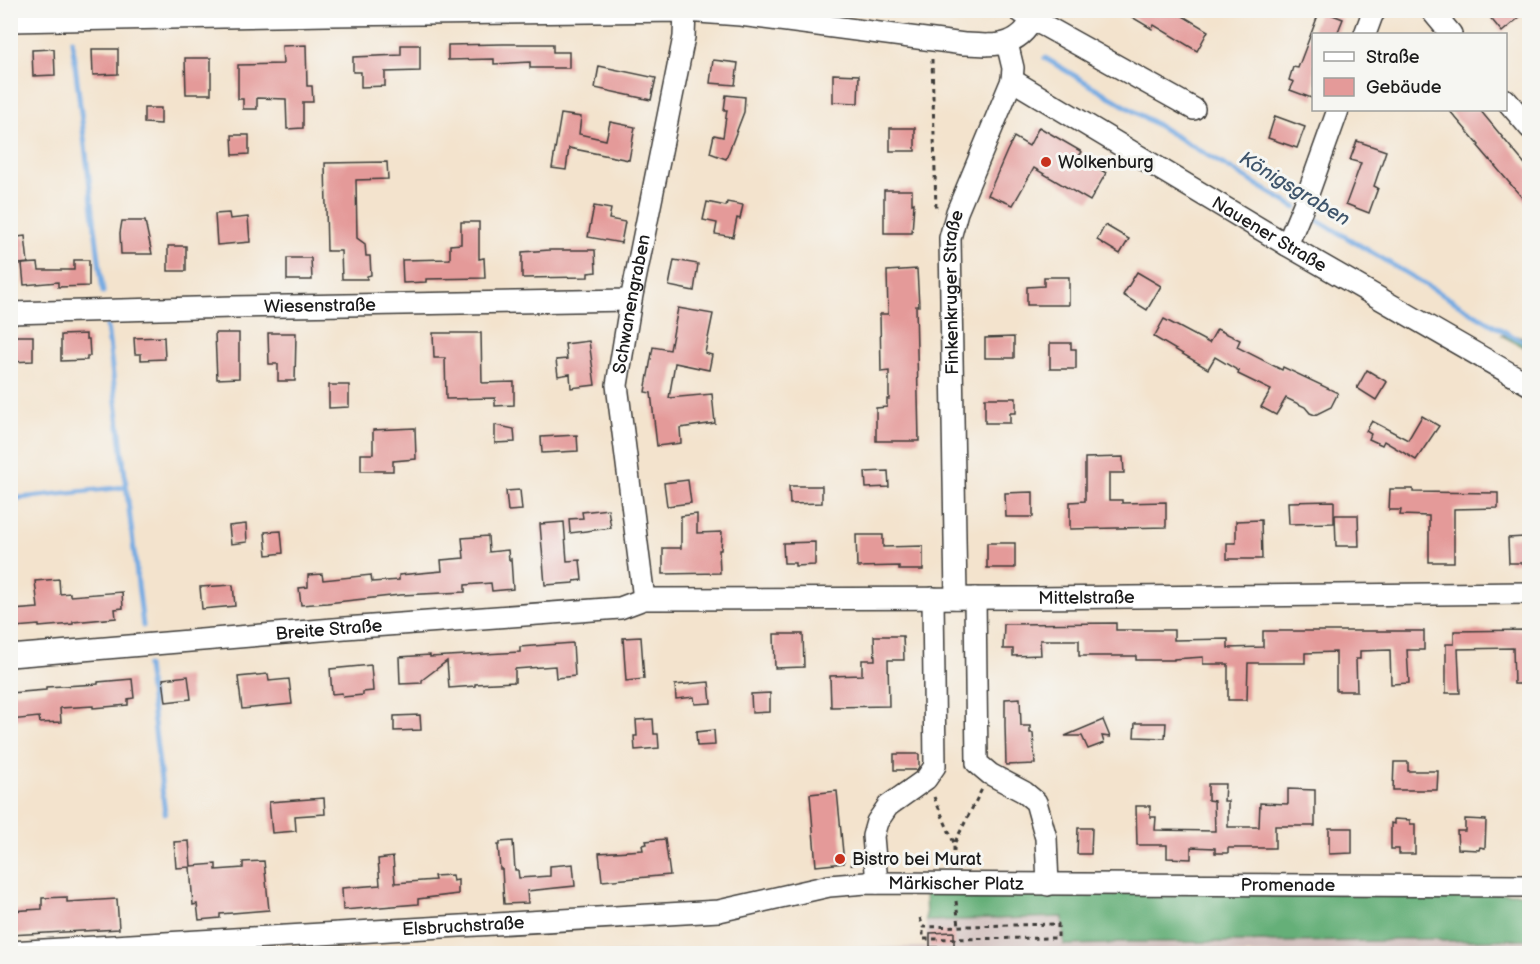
<svg xmlns="http://www.w3.org/2000/svg" width="1540" height="964" font-family="'Balsamiq Sans',sans-serif">
  <style>
    .industrial { fill: #d1bfbd }
    .forest { fill: #65af78; stroke: #40664a; stroke-width: 1.5 }
    .lines { fill: none; stroke-linecap: round; stroke-linejoin: round }
    .stream { stroke: #74aae2; stroke-width: 5 }
    .building { fill: #e49a99 }
    .minor-casing { stroke: #3c3a37; stroke-width: 24 }
    .path { stroke: #3c3a37; stroke-width: 3; stroke-dasharray: 4.5 4.5; stroke-linecap: butt }
    .minor { stroke: #fff; stroke-width: 21 }
    .rail-casing { stroke: #1c1c1c; stroke-width: 7 }
    .rail { stroke: #f6f6f2; stroke-width: 4.5; stroke-dasharray: 14; stroke-linecap: butt }
    .poi-dot { fill: #c8321e; stroke: #f6f6f2; stroke-width: 2 }
    .labels { text-anchor: middle; stroke-width: 6; stroke-linejoin: round; paint-order: stroke }
    .poi-label { font-size: 18px; fill: #1c1c1c; stroke: #f6f6f2; text-anchor: start }
    .street-label { font-size: 18px; fill: #1c1c1c; stroke: #f6f6f2 }
    .water-label { font-size: 20px; font-style: italic; fill: #3f556b; stroke: #f6f6f2 }
  </style>
  <rect width="100%" height="100%" fill="#f6f6f2"/>
  <filter id="ink" filterUnits="userSpaceOnUse"><feTurbulence type="fractalNoise" baseFrequency=".0167" numOctaves="2"/><feDisplacementMap in="SourceGraphic" scale="12" xChannelSelector="R" yChannelSelector="G"/><feConvolveMatrix kernelMatrix="1 2 1 2 8 2 1 2 1" color-interpolation-filters="sRGB"/></filter>
  <filter id="wash" filterUnits="userSpaceOnUse"><feTurbulence type="fractalNoise" baseFrequency=".008" numOctaves="4" result="noise"/><feDisplacementMap in="SourceGraphic" scale="24" xChannelSelector="R" yChannelSelector="G"/><feGaussianBlur stdDeviation="1.35" result="paint"/><feColorMatrix in="noise" values="0 0 0 0 0 0 0 0 0 0 0 0 0 0 0 0 0 1.4 0 .05"/><feComposite in="paint" operator="in"/></filter>
  <g filter="url(#wash)">
    <rect width="100%" height="100%" fill="#f3e3cd"/>
    <path class="industrial" d="M1063 917 1064 945 1107 944 1117 942 1166 943 1263 941 1273 942 1383 941 1393 939H1436L1442 941 1530 939 1529 954H570L581 951 606 953 709 950 727 948 737 950 861 947H927L926 921Z"/>
    <g class="forest">
      <path d="M1501 335 1529 337V350Z"/>
      <path d="M925 890 1529 893V939L1442 941 1436 939H1393L1383 941 1273 942 1263 941 1241 942H1117L1107 944 1064 945 1063 917 926 921Z"/>
    </g>
    <g class="lines">
      <g class="stream">
        <path d="M965 10 974 16"/>
        <path d="M72 40 103 292"/>
        <path d="M1045 58 1296 208"/>
        <path d="M1304 212 1510 335 1530 344"/>
        <path d="M107 326 143 626"/>
        <path d="M10 499 126 487"/>
        <path d="M147 666 165 813"/>
      </g>
    </g>
    <g id="blocks">
      <g class="building">
        <path d="M1120 10H1173L1208 31 1197 51 1154 25 1152 29Z"/>
        <path d="M1320 10 1343 19 1337 34H1314V99L1290 90 1294 82 1289 80 1293 67 1298 68Z"/>
        <path d="M1484 10H1528L1502 32Z"/>
        <path d="M503 44H553V52H569V68H530V62L494 64V59L448 60V45Z"/>
        <path d="M306 45 307 86H312L313 102H303V128L287 129 286 99 257 98V109H243V99H238V65L283 64 282 46Z"/>
        <path d="M401 45H420V71L385 72V86L361 87V72H353V57L401 55Z"/>
        <path d="M54 49 55 75 33 76 32 50Z"/>
        <path d="M92 49H118V74L93 75Z"/>
        <path d="M185 58H211V94H186Z"/>
        <path d="M713 60 738 63 735 85 710 83Z"/>
        <path d="M599 66 656 78 651 100 595 88Z"/>
        <path d="M833 74 859 75 858 103 833 102Z"/>
        <path d="M726 95 745 97 744 112 726 159 710 153 714 135 723 137 727 110H724Z"/>
        <path d="M144 108H161V124L144 123Z"/>
        <path d="M1449 110H1480L1513 150 1530 170V207L1478 146 1479 145Z"/>
        <path d="M561 114 581 117 579 134 606 140 610 122 635 127 629 160 569 148 566 170 552 168Z"/>
        <path d="M1275 116 1305 127 1297 148 1268 138Z"/>
        <path d="M1039 127 1082 152 1079 156 1106 173 1090 201 1034 168 1013 205 988 195 1007 151 1014 137 1029 146Z"/>
        <rect x="890" y="128" width="25" height="23"/>
        <path d="M232 135H249V154L233 155Z"/>
        <path d="M1357 141 1386 151 1374 186 1378 188 1369 213 1346 204 1361 163 1350 160Z"/>
        <path d="M387 162 388 179 356 180 357 238 365 244 366 256H370L371 275 367 276V279H342L341 251H327L325 163Z"/>
        <path d="M884 190H912V204L914 203 912 233H884Z"/>
        <path d="M707 202 726 206 727 202 743 205 740 219 737 218 733 237 715 234 717 223 703 220Z"/>
        <path d="M594 206 611 209 609 219 625 222 621 243 588 237Z"/>
        <path d="M229 213 230 219 248 217 250 242 217 245 215 214Z"/>
        <path d="M122 221H145L152 254H121L120 233Z"/>
        <path d="M461 222H479V259L484 258 485 278 426 279V282L403 283 402 260 450 259V245L461 244Z"/>
        <path d="M1105 225 1129 239 1120 254 1097 240Z"/>
        <path d="M25 236 28 263 10 265V238Z"/>
        <rect x="168" y="246" width="18" height="25"/>
        <path d="M550 250H595L596 272 588 273V277L522 278V252Z"/>
        <path d="M287 258H311L312 280H287Z"/>
        <path d="M74 260H89V286L58 287V282L24 285 22 264 38 263 39 270H74Z"/>
        <path d="M674 260 698 264 694 291 669 286Z"/>
        <path d="M917 269 919 306H916L919 441H876V408L887 407V399H889V371L881 372 880 314H888L887 271Z"/>
        <path d="M1137 272 1161 286 1147 310 1123 295Z"/>
        <path d="M1044 277H1069V305H1027V287L1044 286Z"/>
        <path d="M678 308 713 314 705 353 712 355 709 370 675 363 669 398 712 394 715 423 680 428 681 443 657 446 651 393 645 392 653 347 670 350Z"/>
        <path d="M1164 319 1209 343 1217 329 1240 340 1237 347 1282 370 1283 367 1338 393 1331 407 1315 415 1310 413 1305 407 1286 398 1276 415 1261 407 1271 390 1238 374 1239 371 1215 357 1208 369 1154 337Z"/>
        <path d="M215 333H239V378L217 379Z"/>
        <path d="M268 333H296L295 381H278V364H269Z"/>
        <path d="M433 333H481L482 383 514 382V405L495 406V398L446 399 445 358H434Z"/>
        <path d="M86 334V339H89L90 356H87V360L61 361V335Z"/>
        <path d="M10 336H33V361L10 362Z"/>
        <path d="M164 337 165 359 141 360V354H135L134 338Z"/>
        <path d="M1014 337V358H985V338Z"/>
        <path d="M589 341 595 385 571 388 570 374 558 376 556 360 567 359 565 344Z"/>
        <path d="M1050 343H1071V349H1076V369H1050Z"/>
        <path d="M1367 370 1387 382 1376 400 1357 388Z"/>
        <path d="M329 385H349V407L329 408Z"/>
        <path d="M985 398H1016V413H1010V423H985Z"/>
        <path d="M1422 416 1439 426 1416 460 1384 441 1382 445 1369 439 1371 434 1366 431 1372 421 1408 440Z"/>
        <path d="M495 425 514 429 515 442 495 443Z"/>
        <path d="M415 428 416 459 393 461V471H361V454H373V430Z"/>
        <path d="M577 435 578 451 542 453 541 437Z"/>
        <path d="M1123 457 1124 473H1109V500H1122V503L1166 502V527L1070 529V502L1085 501V458Z"/>
        <path d="M888 471 889 487 866 488 865 472Z"/>
        <path d="M688 480 691 503 667 506 664 483Z"/>
        <path d="M789 486H822V503L790 504Z"/>
        <path d="M1390 489H1413V492L1498 493V508L1454 509V562H1429V516L1400 515 1401 510H1389Z"/>
        <path d="M520 490 522 510 508 511 506 491Z"/>
        <path d="M1033 492V517H1006L1005 493Z"/>
        <path d="M1334 501V523L1289 524 1288 502Z"/>
        <path d="M608 509 611 528 570 533 569 519 583 518 582 512Z"/>
        <path d="M697 514V533L722 532 721 550H719L720 573 663 574V548H681V516Z"/>
        <path d="M1335 515H1358L1359 546H1336Z"/>
        <path d="M1261 520 1262 559H1227V543H1236V521Z"/>
        <path d="M564 522 567 561 580 560 582 580 574 581V583L545 585 540 524Z"/>
        <path d="M246 524 247 542 231 544 229 526Z"/>
        <path d="M281 531 283 553 267 555 265 532Z"/>
        <path d="M856 535H883V547L923 546V570H899V566L857 567Z"/>
        <path d="M488 536 489 552 508 550 509 560 511 559 513 589 492 591 491 583 465 585V592L400 595 327 603 301 605 299 588 308 587V575L322 574 323 580 371 575 372 582 399 580V575L442 571 441 560 464 558 462 538Z"/>
        <path d="M1524 537 1525 563H1509L1508 538Z"/>
        <path d="M815 542V565L795 566V563H784L783 543Z"/>
        <rect x="987" y="543" width="28" height="25"/>
        <path d="M59 579 60 594 70 593V596L122 592 123 608 115 609 116 618 73 622V624L39 627V625L15 627 13 610 38 608 35 581Z"/>
        <path d="M233 585 235 606 202 609 200 587Z"/>
        <path d="M1116 623V630H1174V640L1228 639V648L1263 647V631H1424V650H1407L1409 683 1391 684 1390 650 1360 651V659H1356L1357 691H1336V652L1305 653V663H1248L1247 700H1228V664H1203V657L1174 659V660H1136V656H1079V640H1040L1041 655 1013 656V649H1003L1004 624Z"/>
        <path d="M1530 630V684H1514L1513 648 1458 649 1460 693H1446V644H1454V631Z"/>
        <path d="M774 634H803L804 667 775 668Z"/>
        <path d="M874 636H903L904 660H888L889 706 831 707 830 676 862 675V660H875Z"/>
        <path d="M641 637 644 679 626 681 623 638Z"/>
        <path d="M573 643 575 676 556 678 555 666 515 669V682L475 684V686L449 688 447 661 422 680V683L400 684 399 657 430 655V657L520 652V647Z"/>
        <path d="M371 665 373 691 363 692V695L343 697 342 693 332 694 330 669Z"/>
        <path d="M268 674 269 681 289 679 292 704 242 709 238 677Z"/>
        <path d="M188 676 191 699 166 702 163 679Z"/>
        <path d="M132 679 134 698 128 699V705L93 708V706L60 708 61 722 40 723 39 717 10 720V693L46 690V687L98 684V682Z"/>
        <path d="M709 682 711 703 695 704 694 697 676 699 675 685Z"/>
        <path d="M770 693V712L752 713 751 694Z"/>
        <path d="M1020 698 1021 726H1030V733H1033L1035 764 1006 765 1005 725V699Z"/>
        <path d="M420 715 421 730 394 731V716Z"/>
        <path d="M653 719 654 734H658L659 748 635 750 634 736H637L636 720Z"/>
        <path d="M1103 720 1110 737 1102 736 1104 743 1088 749 1082 736H1065Z"/>
        <path d="M1135 723H1166L1165 738 1134 737Z"/>
        <path d="M714 730 715 745 697 746 696 732Z"/>
        <path d="M894 754H919V767L917 770H894Z"/>
        <path d="M1394 762H1408V771H1438L1437 790H1393Z"/>
        <path d="M1208 784H1225L1224 801H1228V827H1259L1260 803 1288 804V789L1315 790V826H1275V848H1228V853H1215V848L1191 847V859L1167 858V845H1137L1136 806H1150V817H1156L1155 830 1215 831 1214 801 1208 800Z"/>
        <path d="M837 791 844 863 816 866 810 794Z"/>
        <path d="M324 798 325 814 295 816 296 831 272 833 269 802Z"/>
        <path d="M1394 819 1410 820V824H1415V854H1399V849H1391V823L1394 824Z"/>
        <path d="M1465 819 1486 820 1485 848 1480 847 1479 850 1458 849 1457 831H1465Z"/>
        <path d="M1078 828H1092L1091 854H1077Z"/>
        <path d="M1329 828H1352V853L1329 854Z"/>
        <path d="M665 839 670 875 602 881 599 853 643 850 642 845 647 844 646 841Z"/>
        <path d="M189 841 191 866 216 864V870L243 868V862L264 861 269 910 220 914V918L199 920 197 904 193 905 190 867 176 868 174 842Z"/>
        <path d="M513 841 515 870H518L519 878 550 876V866L573 864 575 886 527 891 528 903 504 904 502 869H500L498 845H500V842Z"/>
        <path d="M393 857 395 883 435 880 434 876 452 875 453 881 458 880V894L418 899V904L343 910 342 888 380 885 378 859Z"/>
        <path d="M67 897V902L117 899 119 929 10 935V911L42 909V898Z"/>
        <path d="M954 932V947H930V933Z"/>
      </g>
    </g>
  </g>
  <g filter="url(#ink)">
    <use href="#blocks" fill-opacity="0" stroke="#3c3a37" stroke-width="1.5"/>
    <g class="lines">
      <g class="minor-casing">
        <g id="minor">
          <path d="M1018 10 1033 20 1047 27 1194 109"/>
          <path d="M1431 10 1451 34"/>
          <path d="M10 21 328 15 685 11 740 15 964 44C998 46 1022 48 1037 10"/>
          <path d="M1365 34 1372 15 1376 10"/>
          <path id="s1" d="M1012 80 1287 245 1530 385"/>
          <path d="M1506 100 1530 128"/>
          <path d="M1287 245 1305 202 1338 110"/>
          <path id="s2" d="M10 313 233 307 631 300"/>
          <path id="s3" d="M956 598 950 238 957 212 1012 80 1013 68 1007 43"/>
          <path d="M975 598 977 763 990 774 1024 792 1036 802 1046 838 1048 885"/>
          <path id="s4" d="M644 599 617 385 631 300 684 37 685 10"/>
          <path id="s5" d="M10 656 345 628 620 608 644 599 1033 598 1530 593"/>
          <path d="M877 883 873 836 877 822 888 806 926 779 935 766 933 598"/>
          <path id="s6" d="M10 952 719 911 829 886 866 883 1530 886"/>
        </g>
      </g>
      <g class="path">
        <path d="M932 59 936 210H938"/>
        <path d="M934 797 954 843V864"/>
        <path d="M955 842 982 789"/>
        <path d="M852 866 853 848"/>
        <path d="M956 901 959 926"/>
        <path d="M920 918 923 927 1058 924V938L923 939V927"/>
      </g>
      <use href="#minor" class="minor"/>
      <g class="rail-casing">
        <path id="rail" d="M1414 954 1530 953"/>
      </g>
      <use href="#rail" class="rail"/>
    </g>
  </g>
  <g class="poi-dot">
    <circle cx="1046" cy="162" r="6"/>
    <circle cx="840" cy="859" r="6"/>
  </g>
  <g class="labels">
    <g class="poi-label">
      <text x="1058" y="168">Wolkenburg</text>
      <text x="852" y="865">Bistro bei Murat</text>
    </g>
    <g class="street-label">
      <text dy="6" stroke="none"><textPath href="#s1" startOffset="300">Nauener Straße</textPath></text>
      <text dy="6" stroke="none"><textPath href="#s3" startOffset="306">Finkenkruger Straße</textPath></text>
      <text dy="6" stroke="none"><textPath href="#s4" startOffset="298">Schwanengraben</textPath></text>
      <text dy="6" stroke="none"><textPath href="#s2" startOffset="310">Wiesenstraße</textPath></text>
      <text dy="6" stroke="none"><textPath href="#s5" startOffset="1080">Mittelstraße</textPath></text>
      <text dy="6" stroke="none"><textPath href="#s5" startOffset="320">Breite Straße</textPath></text>
      <text dy="6" stroke="none"><textPath href="#s6" startOffset="950">Märkischer Platz</textPath></text>
      <text dy="6" stroke="none"><textPath href="#s6" startOffset="1282">Promenade</textPath></text>
      <text dy="6" stroke="none"><textPath href="#s6" startOffset="454">Elsbruchstraße</textPath></text>
    </g>
    <g class="water-label">
      <text transform="translate(1295 188) rotate(31)" y="7">Königsgraben</text>
    </g>
  </g>
  <rect width="1540" height="964" fill="none" stroke="#f6f6f2" stroke-width="36"/>
  <rect x="1312" y="33" width="195" height="78" fill="#f6f6f2" stroke="#9f9f9c" stroke-width="1.5"/>
  <rect x="1324" y="52" width="30" height="9" fill="#ffffff" stroke="#9f9f9c" stroke-width="1.5"/>
  <text x="1366" y="63" font-size="18" fill="#1c1c1c">Straße</text>
  <rect x="1324" y="78" width="30" height="18" fill="#e49a99" stroke="#9f9f9c" stroke-width="1.5"/>
  <text x="1366" y="93" font-size="18" fill="#1c1c1c">Gebäude</text>
</svg>
